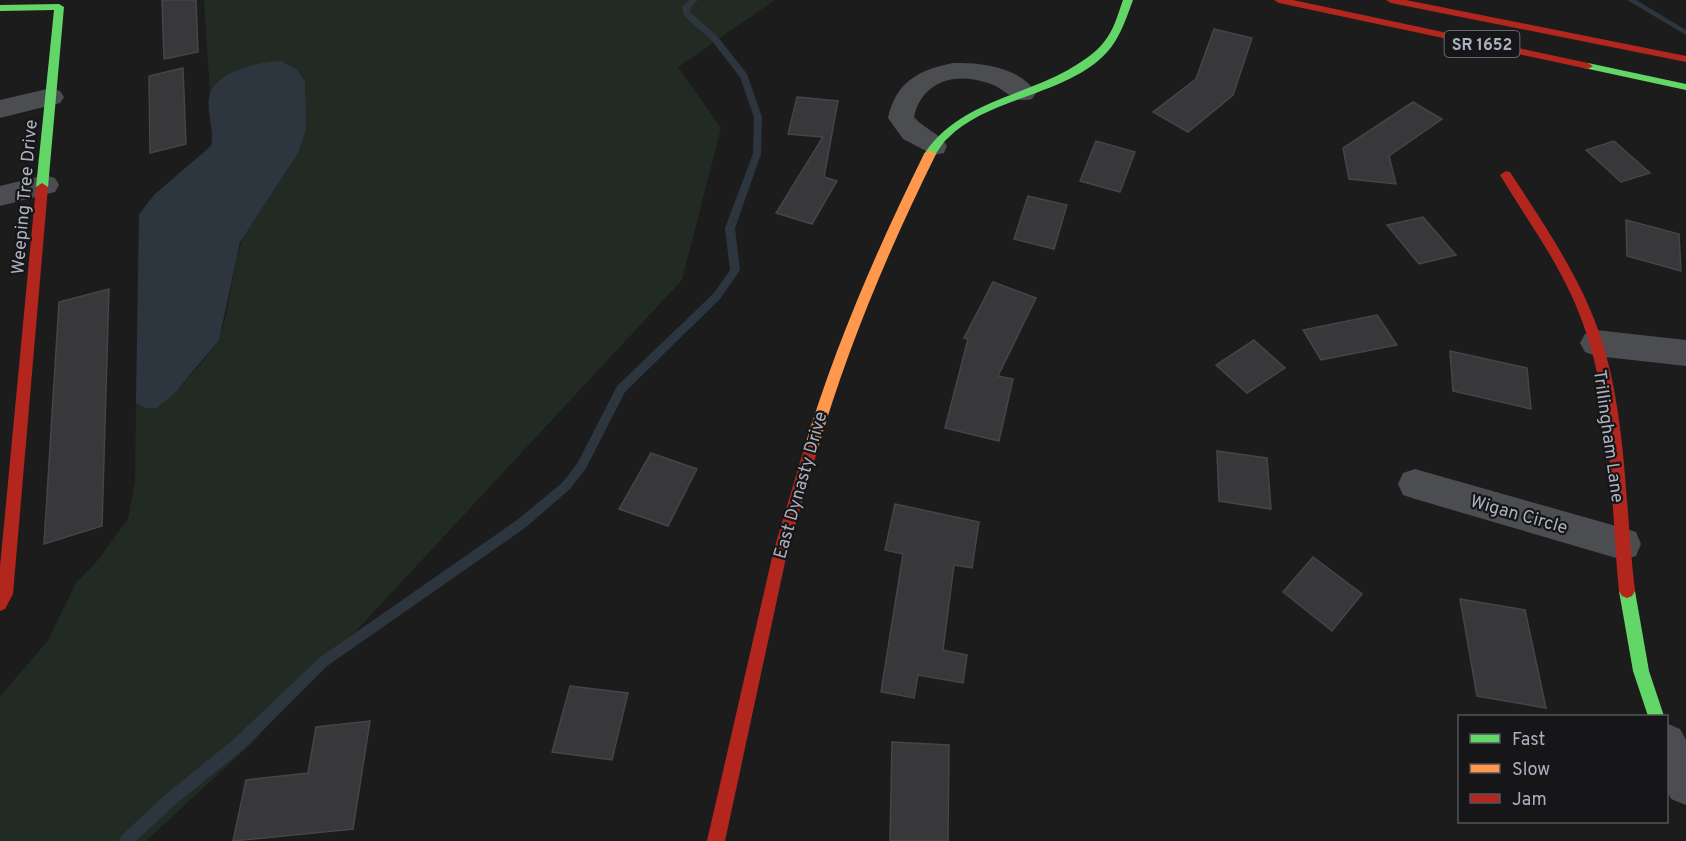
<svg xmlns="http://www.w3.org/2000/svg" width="1686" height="841" font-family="Overpass,sans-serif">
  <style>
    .green { fill: #212a23 }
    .water { fill: #2d363f }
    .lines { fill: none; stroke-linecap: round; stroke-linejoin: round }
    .stream { fill: #2d363f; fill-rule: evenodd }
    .building { fill: #38383a; stroke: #444548; stroke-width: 1.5 }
    .street { fill: #4c4d50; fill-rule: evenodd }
    .fast { fill: #63d668; fill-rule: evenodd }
    .slow { fill: #ff974d; fill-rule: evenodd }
    .jam { fill: #b3261e; fill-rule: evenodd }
    .labels { text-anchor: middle; stroke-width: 4.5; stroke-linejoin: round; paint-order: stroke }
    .shield { fill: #161618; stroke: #7f828c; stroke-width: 1.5 }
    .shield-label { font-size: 16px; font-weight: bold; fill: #acb1be }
    .street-label { font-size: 18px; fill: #acb1be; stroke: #161618 }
  </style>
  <rect width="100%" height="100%" fill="#1c1c1c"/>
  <path class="green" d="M204 0H775L678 67 721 128 682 280 252 743 146 841H0V696L47 642 76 583 98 560 128 519 135 481 136 403C142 406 151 410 158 407 169 401 215 350 219 338 233 302 230 262 248 227L216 85 210 94Z"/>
  <path class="water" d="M281 61 297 70 305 81 306 129 298 153 240 242 219 340 174 394 157 408H146L136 403 139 214 155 194 211 146C215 130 205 109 210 94 218 70 260 62 281 61Z"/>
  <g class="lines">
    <g class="stream">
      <path d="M689 0H698L690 8 691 13 717 36 747 74 762 117 761 154 735 228 740 270 738 273 720 299 625 392 585 470 570 489 525 528 327 666 244 749 176 804 136 841H119L121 836 166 794 234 739 319 658 517 520 562 483 577 464 617 386 714 293 730 270 725 228 753 154 754 117 740 77 711 40 684 16 682 7Z"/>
      <path d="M1627 0H1636L1686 30V35Z"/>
    </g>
  </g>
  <g class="building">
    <path d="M162 0H196L198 52 164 59Z"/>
    <path d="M1214 29 1252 38 1233 95 1188 132 1153 112 1196 79Z"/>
    <path d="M183 68 186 144 150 153 149 76Z"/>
    <path d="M797 97 838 101 824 177 837 181 812 224 776 213 823 137 788 134Z"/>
    <path d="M1413 102 1442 119 1389 156 1396 184 1349 179 1343 148Z"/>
    <path d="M1096 141 1135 152 1120 192 1080 181Z"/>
    <path d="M1614 141 1650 173 1621 182 1586 150Z"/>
    <path d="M1028 196 1067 205 1054 249 1014 239Z"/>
    <path d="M1423 217 1456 255 1419 264 1387 225Z"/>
    <path d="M1626 220 1679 234 1681 271 1627 256Z"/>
    <path d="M993 282 1036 298 998 376 1013 379 999 441 945 428 968 339 964 338Z"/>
    <path d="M109 289 102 526 44 544 59 302Z"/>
    <path d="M1377 315 1397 345 1321 360 1303 330Z"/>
    <path d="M1254 340 1285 368 1247 393 1216 365Z"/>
    <path d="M1450 351 1527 368 1531 409 1453 391Z"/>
    <path d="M1217 451 1267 458 1271 509 1219 501Z"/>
    <path d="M651 453 697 469 668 526 619 509Z"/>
    <path d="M895 504 979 522 972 568 954 565 943 650 967 655 963 683 918 675 914 698 881 692 903 554 885 550Z"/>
    <path d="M1313 557 1362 594 1332 631 1283 592Z"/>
    <path d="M1460 599 1525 610 1546 708 1477 696Z"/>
    <path d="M570 686 628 693 612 760 552 752Z"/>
    <path d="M370 721 353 829 233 841 246 780 308 773 316 727Z"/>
    <path d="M892 742 949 745 948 841H890Z"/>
  </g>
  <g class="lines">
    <g class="street">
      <path d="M953 63C981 62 1020 67 1036 93L1032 99C1013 104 1007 90 991 84 957 71 922 80 914 117 924 129 940 133 947 146L944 153 934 155 903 139 888 118C896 82 918 70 953 63Z"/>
      <path d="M51 88 60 91 64 97 60 103 0 118V100Z"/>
      <path d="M45 175 55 178 59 185 55 192 0 206V186Z"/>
      <path d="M1596 330 1686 340V366L1596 356 1585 352 1580 343 1585 334Z"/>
      <path d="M1415 469 1623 528 1636 532 1641 544 1636 556 1623 560 1415 499 1403 495 1398 484 1403 473Z"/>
      <path d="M1666 723 1680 729 1686 740V805L1671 799 1666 788Z"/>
    </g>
    <g class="fast">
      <path d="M1123 0H1133C1127 16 1122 32 1112 46 1076 95 990 95 948 138 942 143 938 151 934 157H926L924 154C957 104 1019 97 1068 70 1081 62 1095 54 1104 42 1114 30 1118 14 1123 0Z"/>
      <path d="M59 4 64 7 48 187 42 191 36 187 54 10 0 11V5Z"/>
      <path d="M1588 63 1686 84V90L1584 68V64Z"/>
      <path d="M1627 584 1632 586 1635 591 1649 671 1664 716H1648L1633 671 1619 591 1622 586Z"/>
    </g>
    <path class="slow" d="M930 150 936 154C888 251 847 348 817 452L815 456 810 458 805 456 803 452C834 348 876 251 924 154Z"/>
    <g class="jam">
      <path d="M1274 0H1293L1588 63 1593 66 1588 69 1279 3Z"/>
      <path d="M1386 0H1406L1686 56V62L1391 3Z"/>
      <path d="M1506 171 1510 172C1545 226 1582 279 1602 341 1627 421 1625 508 1635 591L1632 596 1627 598 1622 596 1619 591C1610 502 1614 407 1582 321 1563 268 1529 223 1500 175Z"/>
      <path d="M42 183 48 187 13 594 5 609 0 611V567L36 187Z"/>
      <path d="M810 446 815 448 817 452 787 553 725 841H707L773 553 803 452 805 448Z"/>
    </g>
  </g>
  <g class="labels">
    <rect class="shield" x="1444.5" y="31" width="75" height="26" rx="4.5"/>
    <g class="shield-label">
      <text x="1482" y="50">SR 1652</text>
    </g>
    <g class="street-label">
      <text transform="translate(24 197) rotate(-85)" y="6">Weeping Tree Drive</text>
      <text transform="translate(1609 436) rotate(82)" y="6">Trillingham Lane</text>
      <text transform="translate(800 485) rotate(-74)" y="6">East Dynasty Drive</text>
      <text transform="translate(1519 514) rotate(16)" y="6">Wigan Circle</text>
    </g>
  </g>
  <rect x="1458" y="715" width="210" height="108" fill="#161618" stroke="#52545a" stroke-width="1.5"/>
  <rect x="1470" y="734" width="30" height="9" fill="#63d668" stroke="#52545a" stroke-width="1.5"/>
  <text x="1512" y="745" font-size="18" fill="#acb1be">Fast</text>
  <rect x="1470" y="764" width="30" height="9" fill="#ff974d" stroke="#52545a" stroke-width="1.5"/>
  <text x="1512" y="775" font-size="18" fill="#acb1be">Slow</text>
  <rect x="1470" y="794" width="30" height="9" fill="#b3261e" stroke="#52545a" stroke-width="1.5"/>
  <text x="1512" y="805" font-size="18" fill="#acb1be">Jam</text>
</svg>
